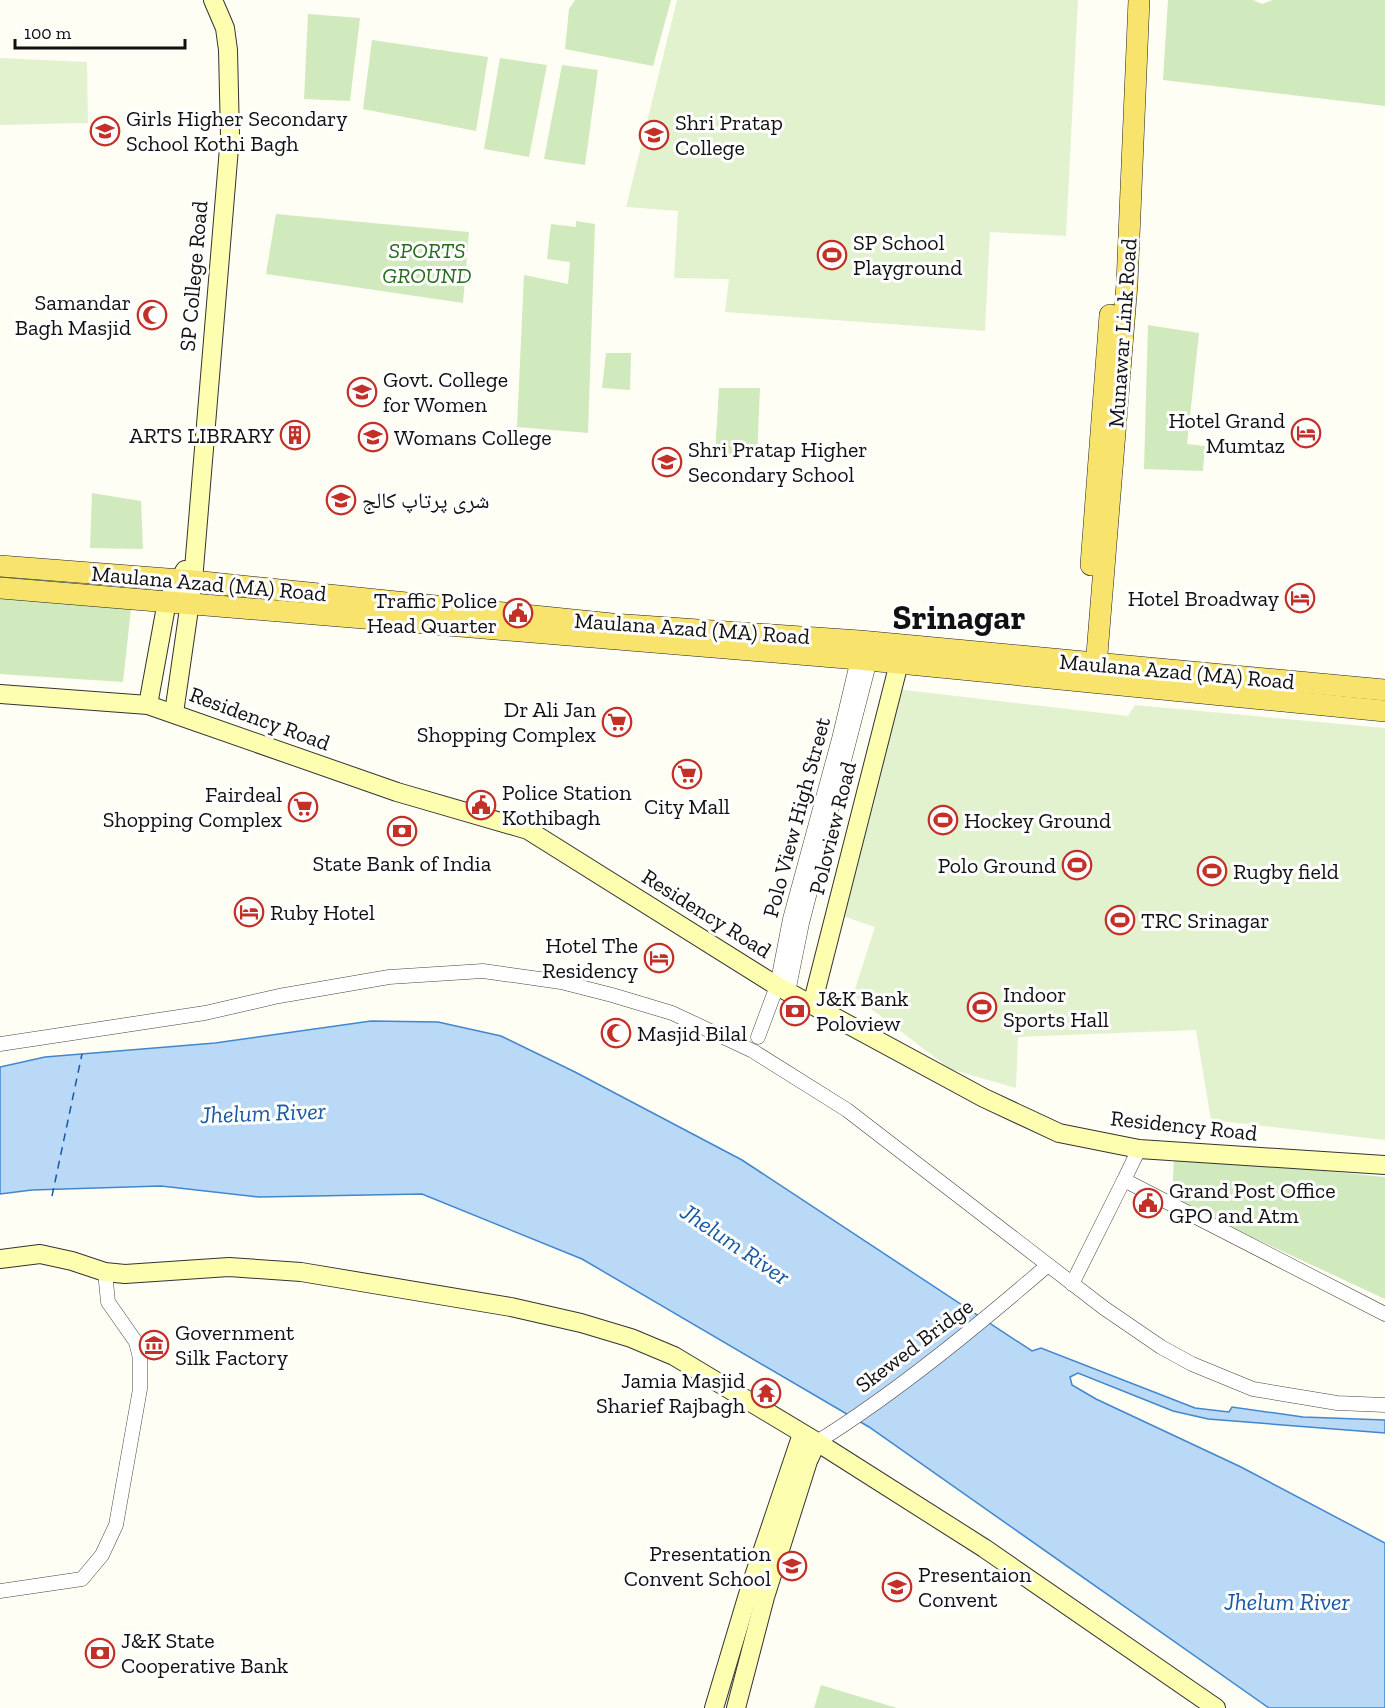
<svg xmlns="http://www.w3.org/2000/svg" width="1385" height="1708" font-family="'Zilla Slab','Noto Naskh Arabic',serif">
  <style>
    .green { fill: #d0eabd }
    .pitch { fill: #e2f2cf }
    .water { fill: #b9d9f6; stroke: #4087ce; stroke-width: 1.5 }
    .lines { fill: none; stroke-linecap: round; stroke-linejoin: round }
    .ferry { stroke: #1859a4; stroke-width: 1.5; stroke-dasharray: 8 6; stroke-linecap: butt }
    .street-casing { stroke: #444; stroke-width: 15 }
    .secondary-casing { stroke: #333; stroke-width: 20 }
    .primary-casing { stroke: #222; stroke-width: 22 }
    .street { stroke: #fff; stroke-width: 14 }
    .secondary { stroke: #fefeb0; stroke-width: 18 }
    .primary { stroke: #f8e46c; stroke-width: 21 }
    .labels { text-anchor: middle; stroke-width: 6; stroke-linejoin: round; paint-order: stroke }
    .poi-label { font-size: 22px; fill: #111; stroke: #fff; text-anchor: start }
    .park-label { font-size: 22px; font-style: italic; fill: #276a20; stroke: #fff }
    .street-label { font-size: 22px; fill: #111; stroke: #fff }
    .water-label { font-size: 24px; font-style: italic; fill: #1859a4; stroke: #fff }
    .town-label { font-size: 34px; font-weight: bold; fill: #111; stroke: #fff }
  </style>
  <rect width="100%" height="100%" fill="#fffef5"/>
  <g class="green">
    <path d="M575 0H671L653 66 565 49 569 9Z"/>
    <path d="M1168 0H1253L1262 4 1273 0H1385V106L1163 80Z"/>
    <path d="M308 14 360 18 350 101 304 99Z"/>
    <path d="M372 40 488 57 476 131 363 109Z"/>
    <path d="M500 58 547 65 529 157 484 149Z"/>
    <path d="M562 65 598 70 585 165 544 159Z"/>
    <path d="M276 214 469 232 463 303 266 274Z"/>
    <path d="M576 221 595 224 588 433 517 427 524 275 568 284 570 262 547 259 551 224 576 227Z"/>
    <path d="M1148 325 1199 333 1187 444 1205 446 1203 471 1144 469Z"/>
    <path d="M606 353H631L630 390 602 388Z"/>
    <path d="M719 388H760L757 457 715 454Z"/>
    <path d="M92 493 141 501 143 549 90 548Z"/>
    <path d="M0 598 131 609 123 682 0 674Z"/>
    <path d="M1174 1156 1385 1177V1299L1172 1200Z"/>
    <path d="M821 1685 897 1708H814Z"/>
  </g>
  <g class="pitch">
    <path d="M677 0H1078L1066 236 990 232 985 331 725 312 729 279 674 278 678 211 626 207Z"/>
    <path d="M0 58 87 62 88 123 0 125Z"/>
    <path d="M888 688 1128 716 1135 705 1385 728V1140L1211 1120 1196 1030 1018 1037 1016 1088 950 1069 853 995 875 927 834 913Z"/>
  </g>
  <path class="water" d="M371 1021 438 1022 501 1036 575 1072 742 1160 1032 1351 1041 1348 1195 1408 1229 1412 1232 1407 1303 1417 1385 1420V1433L1208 1419 1173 1411 1078 1373 1070 1377 1072 1385 1096 1399 1241 1467 1385 1543V1708H1269L869 1427 582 1259 422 1194 259 1197 161 1186 32 1190 0 1194V1067L45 1057 215 1043Z"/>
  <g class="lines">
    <path class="ferry" d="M52 1196 82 1054"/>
    <g class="street-casing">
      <g id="street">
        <path d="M788 992 802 923 870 660"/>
        <path d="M758 1037 777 986 790 919 839 739 858 659"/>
        <path d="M0 1044 205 1013 279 996 389 977 483 971 561 982 612 995 672 1013 753 1051 847 1110 1104 1308 1161 1347 1192 1364 1253 1389 1337 1403 1385 1405"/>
        <path d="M1139 1149 1124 1180 1385 1314"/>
        <path d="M1072 1284 1124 1180"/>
        <path d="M817 1442C896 1393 977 1326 1048 1265"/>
        <path d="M0 1591 82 1579 102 1555 116 1525 140 1389V1358L136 1342 108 1302 105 1272"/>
      </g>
    </g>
    <g class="secondary-casing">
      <g id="secondary">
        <path d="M0 694 148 705 397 792 528 830 777 986 984 1098 1059 1133 1139 1149 1385 1165"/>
        <path d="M148 705 167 601 185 570"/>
        <path d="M174 713 193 581 230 136 228 50 225 28 213 0"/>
        <path d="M812 1005 899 663"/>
        <path d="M0 1259 40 1254 72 1261 105 1272 125 1274 229 1267 301 1272 511 1307 581 1323 631 1338 674 1356 817 1442 984 1548 1216 1708"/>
        <path d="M714 1708 749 1591 802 1434"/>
        <path d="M736 1708 765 1597 808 1461 817 1442"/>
      </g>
    </g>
    <g class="primary-casing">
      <g id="primary">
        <path d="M1091 565 1110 315"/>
        <path d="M0 566 193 581 612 624 860 641 1385 690"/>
        <path d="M0 588 858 659 1385 711"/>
        <path d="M1095 679 1127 284 1139 0"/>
      </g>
    </g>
    <use href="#street" class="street"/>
    <use href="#secondary" class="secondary"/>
    <use href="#primary" class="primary"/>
  </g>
  <defs>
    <g id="school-ring" transform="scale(1.5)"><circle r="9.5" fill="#fff" stroke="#c23028" stroke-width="1.5"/><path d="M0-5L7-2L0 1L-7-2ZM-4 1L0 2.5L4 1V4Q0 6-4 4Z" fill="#c23028"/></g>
    <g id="university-ring" transform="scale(1.5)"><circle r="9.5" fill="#fff" stroke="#c23028" stroke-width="1.5"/><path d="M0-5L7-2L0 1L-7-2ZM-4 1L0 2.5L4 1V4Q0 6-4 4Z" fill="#c23028"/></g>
    <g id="stadium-ring" transform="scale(1.5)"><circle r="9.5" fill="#fff" stroke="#c23028" stroke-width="1.5"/><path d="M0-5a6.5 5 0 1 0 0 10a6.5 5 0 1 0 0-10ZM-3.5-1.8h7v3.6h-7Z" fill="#c23028"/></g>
    <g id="mosque-ring" transform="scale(1.5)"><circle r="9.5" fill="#fff" stroke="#c23028" stroke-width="1.5"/><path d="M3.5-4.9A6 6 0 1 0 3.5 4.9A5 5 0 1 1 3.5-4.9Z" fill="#c23028"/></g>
    <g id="hotel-ring" transform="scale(1.5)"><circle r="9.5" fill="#fff" stroke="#c23028" stroke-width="1.5"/><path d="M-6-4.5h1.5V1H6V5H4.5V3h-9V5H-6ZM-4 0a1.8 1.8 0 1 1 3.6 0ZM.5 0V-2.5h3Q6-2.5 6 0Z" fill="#c23028"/></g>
    <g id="building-ring" transform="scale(1.5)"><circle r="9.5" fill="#fff" stroke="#c23028" stroke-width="1.5"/><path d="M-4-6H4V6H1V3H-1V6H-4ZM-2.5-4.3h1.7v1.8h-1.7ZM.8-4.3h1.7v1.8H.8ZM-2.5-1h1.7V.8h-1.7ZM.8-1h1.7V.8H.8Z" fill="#c23028"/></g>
    <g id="civic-ring" transform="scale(1.5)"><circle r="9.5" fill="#fff" stroke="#c23028" stroke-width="1.5"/><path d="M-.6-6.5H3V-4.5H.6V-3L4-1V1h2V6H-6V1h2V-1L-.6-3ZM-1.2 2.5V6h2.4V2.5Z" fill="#c23028"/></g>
    <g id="supermarket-ring" transform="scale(1.5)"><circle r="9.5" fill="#fff" stroke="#c23028" stroke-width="1.5"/><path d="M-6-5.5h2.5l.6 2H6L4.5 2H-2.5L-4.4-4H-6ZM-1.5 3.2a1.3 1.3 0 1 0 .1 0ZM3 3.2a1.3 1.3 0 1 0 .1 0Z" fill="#c23028"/></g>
    <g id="bank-ring" transform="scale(1.5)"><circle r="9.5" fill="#fff" stroke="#c23028" stroke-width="1.5"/><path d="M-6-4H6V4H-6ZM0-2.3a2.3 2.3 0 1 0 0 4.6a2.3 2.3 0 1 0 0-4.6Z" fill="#c23028"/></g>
    <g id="museum-ring" transform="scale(1.5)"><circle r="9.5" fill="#fff" stroke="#c23028" stroke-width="1.5"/><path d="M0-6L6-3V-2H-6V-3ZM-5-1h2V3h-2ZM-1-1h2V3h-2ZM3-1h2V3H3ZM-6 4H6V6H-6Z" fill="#c23028"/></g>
    <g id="temple-ring" transform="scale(1.5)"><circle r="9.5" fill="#fff" stroke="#c23028" stroke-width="1.5"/><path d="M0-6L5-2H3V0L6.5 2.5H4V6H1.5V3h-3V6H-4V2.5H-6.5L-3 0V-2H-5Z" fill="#c23028"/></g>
  </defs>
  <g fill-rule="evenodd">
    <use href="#school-ring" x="105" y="131"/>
    <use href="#university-ring" x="654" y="135"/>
    <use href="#stadium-ring" x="832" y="255"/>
    <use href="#mosque-ring" x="152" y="315"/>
    <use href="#university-ring" x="362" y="392"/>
    <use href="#hotel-ring" x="1306" y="433"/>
    <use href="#building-ring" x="295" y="435"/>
    <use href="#school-ring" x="373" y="437"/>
    <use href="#school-ring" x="667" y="462"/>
    <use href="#university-ring" x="341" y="500"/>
    <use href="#hotel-ring" x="1300" y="598"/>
    <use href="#civic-ring" x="518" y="613"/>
    <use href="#supermarket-ring" x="617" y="722"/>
    <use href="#supermarket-ring" x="687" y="774"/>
    <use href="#civic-ring" x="481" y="805"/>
    <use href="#supermarket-ring" x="303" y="807"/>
    <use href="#stadium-ring" x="943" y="820"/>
    <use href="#bank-ring" x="402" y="831"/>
    <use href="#stadium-ring" x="1077" y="865"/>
    <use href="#stadium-ring" x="1212" y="871"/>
    <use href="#hotel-ring" x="249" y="912"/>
    <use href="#stadium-ring" x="1120" y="920"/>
    <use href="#hotel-ring" x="659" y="958"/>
    <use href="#stadium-ring" x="982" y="1007"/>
    <use href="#bank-ring" x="795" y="1011"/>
    <use href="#mosque-ring" x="616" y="1033"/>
    <use href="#civic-ring" x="1148" y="1203"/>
    <use href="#museum-ring" x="154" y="1345"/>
    <use href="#temple-ring" x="766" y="1393"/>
    <use href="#school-ring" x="792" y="1566"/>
    <use href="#school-ring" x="897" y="1587"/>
    <use href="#bank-ring" x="100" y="1653"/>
  </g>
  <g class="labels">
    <g class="poi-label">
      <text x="126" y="126">Girls Higher Secondary<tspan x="126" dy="25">School Kothi Bagh</tspan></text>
      <text x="675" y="130">Shri Pratap<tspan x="675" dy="25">College</tspan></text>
      <text x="853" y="250">SP School<tspan x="853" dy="25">Playground</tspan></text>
      <text x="131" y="310" text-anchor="end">Samandar<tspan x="131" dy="25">Bagh Masjid</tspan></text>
      <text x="383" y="387">Govt. College<tspan x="383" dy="25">for Women</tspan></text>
      <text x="1285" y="428" text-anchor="end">Hotel Grand<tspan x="1285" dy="25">Mumtaz</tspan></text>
      <text x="274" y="443" text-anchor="end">ARTS LIBRARY</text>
      <text x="394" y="445">Womans College</text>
      <text x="688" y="457">Shri Pratap Higher<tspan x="688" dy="25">Secondary School</tspan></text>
      <text x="362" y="508">شری پرتاپ کالج</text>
      <text x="1279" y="606" text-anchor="end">Hotel Broadway</text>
      <text x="497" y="608" text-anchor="end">Traffic Police<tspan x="497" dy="25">Head Quarter</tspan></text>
      <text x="596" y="717" text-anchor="end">Dr Ali Jan<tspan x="596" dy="25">Shopping Complex</tspan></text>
      <text x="502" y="800">Police Station<tspan x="502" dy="25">Kothibagh</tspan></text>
      <text x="282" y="802" text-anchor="end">Fairdeal<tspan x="282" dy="25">Shopping Complex</tspan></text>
      <text x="687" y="814" text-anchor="middle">City Mall</text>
      <text x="964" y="828">Hockey Ground</text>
      <text x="402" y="871" text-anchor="middle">State Bank of India</text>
      <text x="1056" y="873" text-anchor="end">Polo Ground</text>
      <text x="1233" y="879">Rugby field</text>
      <text x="270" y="920">Ruby Hotel</text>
      <text x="1141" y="928">TRC Srinagar</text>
      <text x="638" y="953" text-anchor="end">Hotel The<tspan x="638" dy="25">Residency</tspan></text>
      <text x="1003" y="1002">Indoor<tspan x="1003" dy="25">Sports Hall</tspan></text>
      <text x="816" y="1006">J&amp;K Bank<tspan x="816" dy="25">Poloview</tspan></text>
      <text x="637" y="1041">Masjid Bilal</text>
      <text x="1169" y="1198">Grand Post Office<tspan x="1169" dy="25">GPO and Atm</tspan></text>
      <text x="175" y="1340">Government<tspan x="175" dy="25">Silk Factory</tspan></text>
      <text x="745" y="1388" text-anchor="end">Jamia Masjid<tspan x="745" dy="25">Sharief Rajbagh</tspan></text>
      <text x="771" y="1561" text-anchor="end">Presentation<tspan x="771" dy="25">Convent School</tspan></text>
      <text x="918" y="1582">Presentaion<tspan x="918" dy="25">Convent</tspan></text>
      <text x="121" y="1648">J&amp;K State<tspan x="121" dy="25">Cooperative Bank</tspan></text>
    </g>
    <g class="park-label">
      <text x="427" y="258">SPORTS<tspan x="427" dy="25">GROUND</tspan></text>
    </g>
    <g class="street-label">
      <text transform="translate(193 276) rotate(-85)" y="8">SP College Road</text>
      <text transform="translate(1122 333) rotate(-86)" y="8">Munawar Link Road</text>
      <text transform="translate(209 583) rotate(5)" y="8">Maulana Azad (MA) Road</text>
      <text transform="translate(692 628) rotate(4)" y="8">Maulana Azad (MA) Road</text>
      <text transform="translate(1177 671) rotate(5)" y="8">Maulana Azad (MA) Road</text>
      <text transform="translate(260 718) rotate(20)" y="8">Residency Road</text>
      <text transform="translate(796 817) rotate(-75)" y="8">Polo View High Street</text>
      <text transform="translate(832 828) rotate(-76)" y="8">Poloview Road</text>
      <text transform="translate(707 913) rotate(32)" y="8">Residency Road</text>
      <text transform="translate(1184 1125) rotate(6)" y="8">Residency Road</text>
      <text transform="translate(914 1345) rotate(-37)" y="8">Skewed Bridge</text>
    </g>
    <g class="water-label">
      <text transform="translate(263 1113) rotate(-2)" y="8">Jhelum River</text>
      <text transform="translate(735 1244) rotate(34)" y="8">Jhelum River</text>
      <text x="1287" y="1610">Jhelum River</text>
    </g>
    <g class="town-label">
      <text x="959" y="629">Srinagar</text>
    </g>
  </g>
  <path d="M15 39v9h170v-9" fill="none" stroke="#111111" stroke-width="3"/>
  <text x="24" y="39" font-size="18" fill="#111111" stroke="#ffffff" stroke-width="4.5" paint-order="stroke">100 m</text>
</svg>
